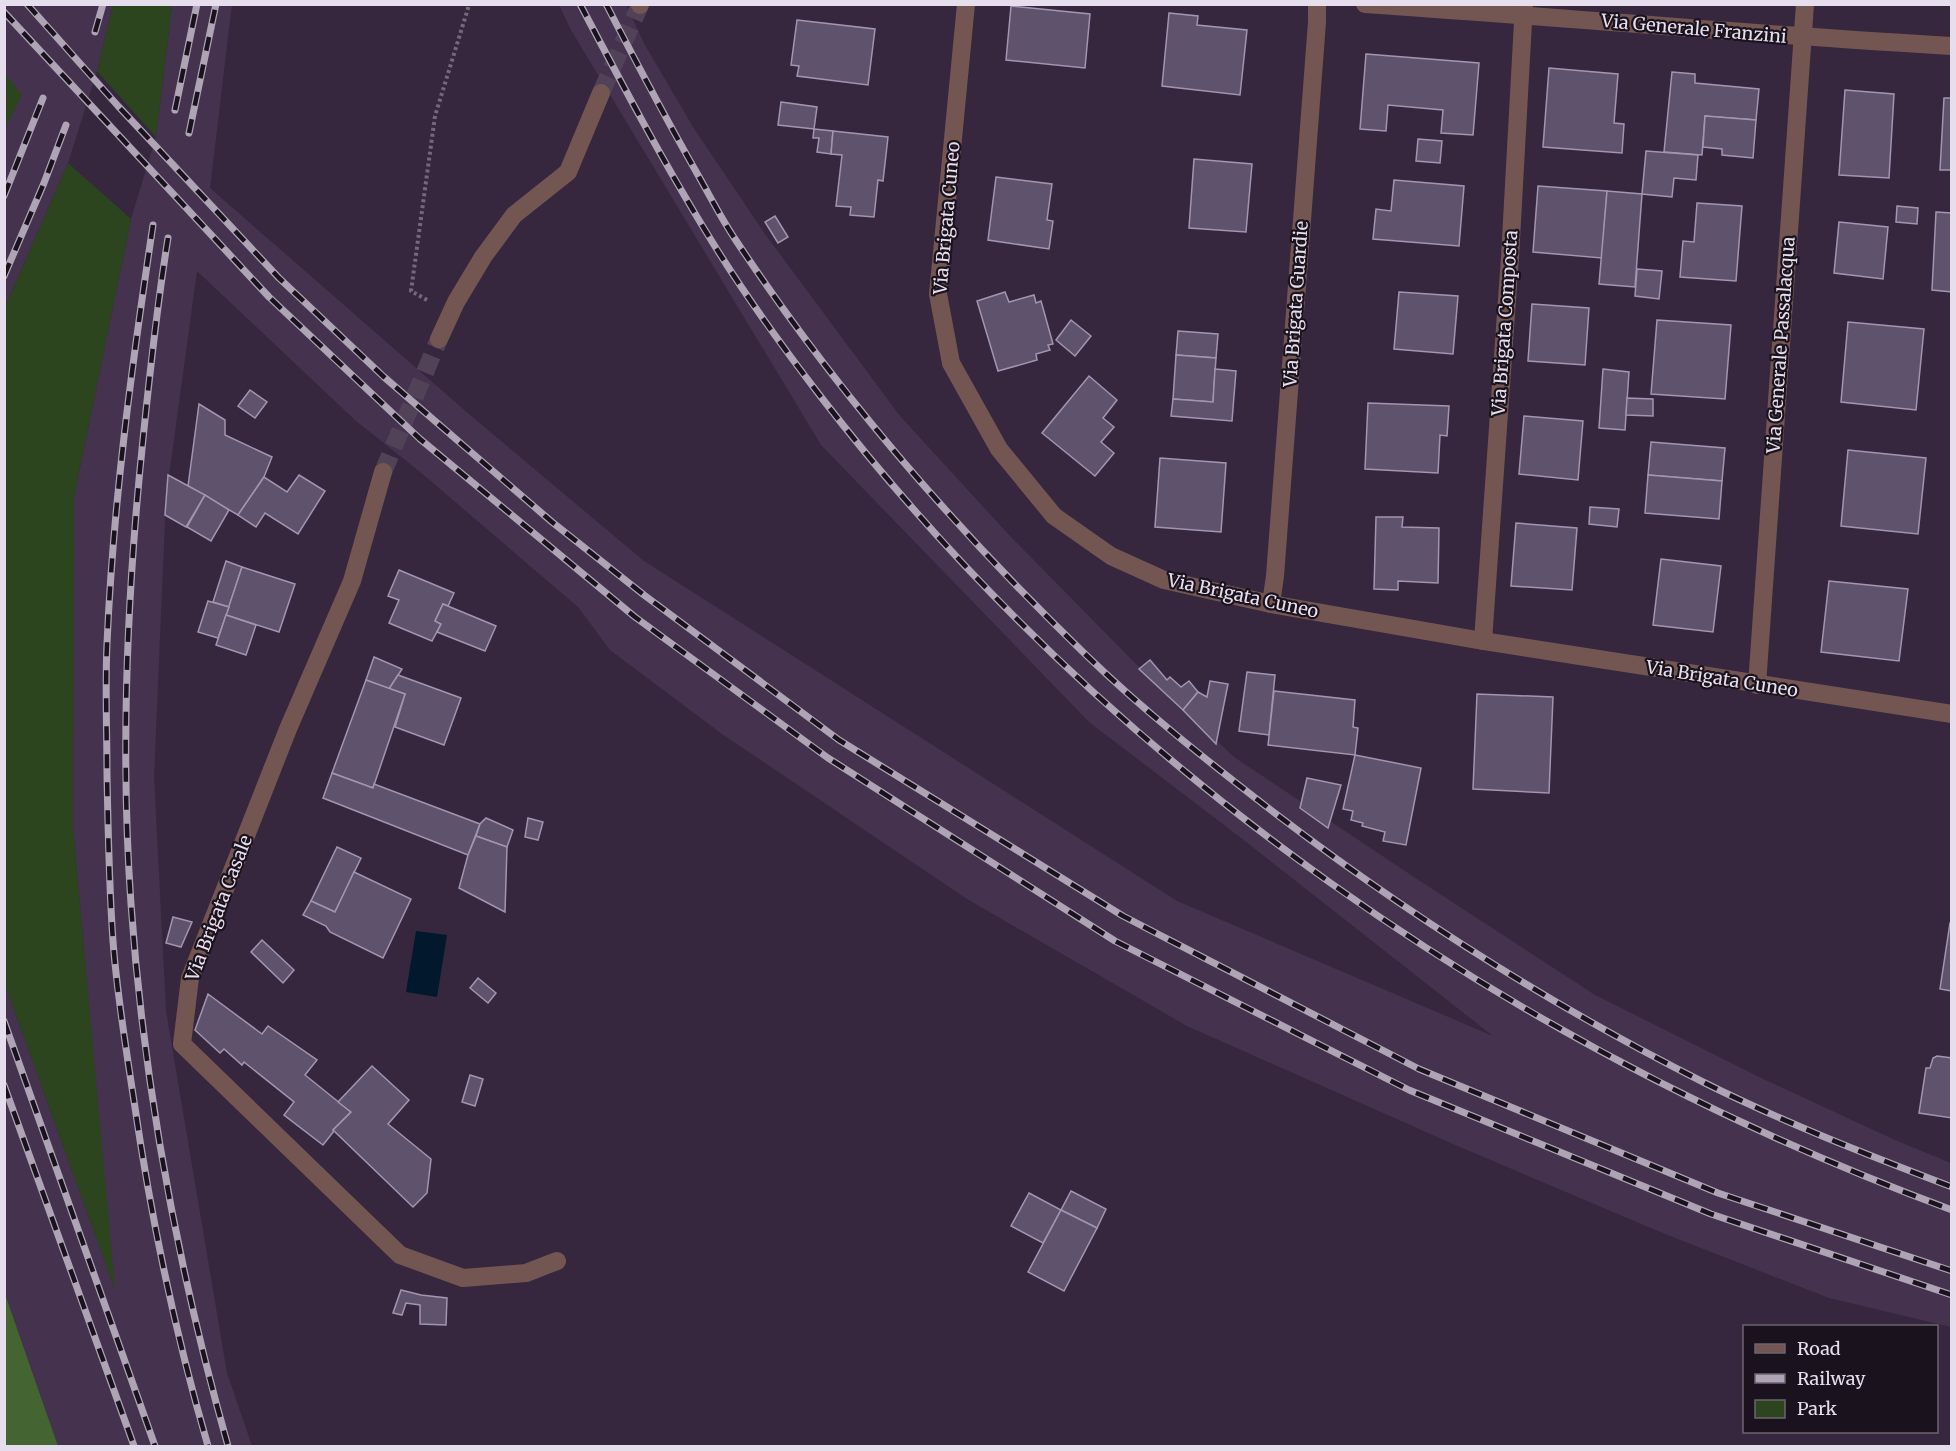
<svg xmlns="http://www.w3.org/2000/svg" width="1956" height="1451" font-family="Merriweather,serif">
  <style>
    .built { fill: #45324e }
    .green { fill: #2c451e }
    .forest { fill: #446431 }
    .water { fill: #01182d }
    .building { fill: #5f526d; stroke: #a295b2; stroke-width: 1.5 }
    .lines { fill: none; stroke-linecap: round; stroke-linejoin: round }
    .minor-tunnel { stroke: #514258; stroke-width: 18; stroke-dasharray: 18 9; stroke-linecap: butt }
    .path { stroke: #75687c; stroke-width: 4; stroke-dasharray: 3 3; stroke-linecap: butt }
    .minor { stroke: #735652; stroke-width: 18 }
    .rail-casing { stroke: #afa4b6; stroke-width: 7 }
    .rail { stroke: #1a131d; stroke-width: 4.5; stroke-dasharray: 14; stroke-linecap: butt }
    .labels { text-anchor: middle; stroke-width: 4.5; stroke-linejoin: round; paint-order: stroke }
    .street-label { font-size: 18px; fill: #e7deed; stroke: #1a131d }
  </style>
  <rect width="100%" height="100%" fill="#36273e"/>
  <g class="built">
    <path d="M232 4 210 188 470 415 644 561 1177 901 1493 1036 1241 838 1089 722 821 445 571 30 559 5H626L645 45 693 127 765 234 900 416 1010 536 1137 665 1234 757 1417 879 1595 995 1757 1076 1895 1140 1951 1163V1327L1829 1298 1665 1234 1453 1144 1187 1026 967 899 722 734 610 650 578 607 419 471 356 421 197 271 166 498 154 777 166 1011 227 1373 252 1446H58L5 1294 4 982 114 1287 73 828 74 497 131 219 156 137 172 5Z"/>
    <path d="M4 5H113L97 71 68 163 5 307V129L21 95 5 74Z"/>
  </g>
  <g class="green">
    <path d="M113 5H172L156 137 97 71Z"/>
    <path d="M5 74 22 95 5 129Z"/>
    <path d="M68 163 131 219 74 497 73 828 115 1290 4 982 5 307Z"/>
  </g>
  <path class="forest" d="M5 1294 58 1446H5Z"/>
  <path class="water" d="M416 931 447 935 437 997 406 992Z"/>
  <g class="building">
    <path d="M1011 6 1090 14 1085 68 1006 60Z"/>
    <path d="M1169 13 1198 16 1197 25 1247 30 1240 95 1162 86Z"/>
    <path d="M797 20 875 29 868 85 797 76 799 66 791 65Z"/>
    <path d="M1366 54 1479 63 1473 135 1441 133 1443 110 1388 105 1386 131 1360 129Z"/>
    <path d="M1549 68 1618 74 1614 123 1624 124 1622 153 1543 147Z"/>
    <path d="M1672 72 1695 74V83L1759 89 1756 120 1705 116 1702 155 1664 152Z"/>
    <path d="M1845 90 1894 94 1889 178 1839 175Z"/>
    <path d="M1944 98H1952V170H1940Z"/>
    <path d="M781 102 817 107 814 129 778 125Z"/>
    <path d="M1705 116 1756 120 1753 158 1722 155V149L1703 147Z"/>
    <path d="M814 129 833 131 831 154 817 152 819 138H813Z"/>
    <path d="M833 131 888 137 883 181 878 180 874 217 850 215 851 207 836 206 842 155 831 154Z"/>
    <path d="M1418 139 1442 141 1440 163 1416 161Z"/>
    <path d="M1646 151 1698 155 1696 180 1674 178 1672 197 1642 194Z"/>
    <path d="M1194 159 1252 164 1246 232 1189 228Z"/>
    <path d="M996 177 1052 184 1047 220 1053 221 1049 249 988 240Z"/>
    <path d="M1394 180 1464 186 1459 246 1373 239 1376 209 1391 211Z"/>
    <path d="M1538 186 1607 191 1602 258 1533 252Z"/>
    <path d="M1607 191 1642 194 1635 287 1599 284Z"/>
    <path d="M1697 203 1742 206 1736 281 1680 277 1683 241 1694 242Z"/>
    <path d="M1897 206 1918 208 1917 224 1896 222Z"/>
    <path d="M1936 212 1952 213V292L1932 290Z"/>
    <path d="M775 216 788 237 778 243 765 222Z"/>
    <path d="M1839 222 1888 227 1883 279 1834 273Z"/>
    <path d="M1637 269 1662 271 1659 299 1635 296Z"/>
    <path d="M1005 292 1009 302 1034 295 1036 303 1041 301 1053 344 1048 345 1050 350 1036 354 1037 360 998 371 977 301Z"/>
    <path d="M1399 292 1458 296 1453 354 1394 349Z"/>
    <path d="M1532 304 1589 308 1585 365 1528 361Z"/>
    <path d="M1071 320 1091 336 1075 356 1056 340Z"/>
    <path d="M1657 320 1731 325 1725 399 1651 394Z"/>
    <path d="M1848 322 1924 329 1916 410 1841 402Z"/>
    <path d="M1178 331 1218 334 1216 358 1176 355Z"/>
    <path d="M1176 355 1216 358 1213 402 1173 399Z"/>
    <path d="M1215 369 1236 371 1232 421 1171 416 1173 399 1213 402Z"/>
    <path d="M1603 369 1629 372 1625 430 1599 428Z"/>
    <path d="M1089 376 1117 400 1103 418 1114 427 1101 442 1114 453 1095 476 1042 433Z"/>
    <path d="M250 390 267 402 255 418 238 406Z"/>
    <path d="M1627 398 1653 399V416L1626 415Z"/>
    <path d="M1368 403 1449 406 1447 436 1440 435 1438 473 1365 469Z"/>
    <path d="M199 404 225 420V435L272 457 264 477 238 515 188 486Z"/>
    <path d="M1524 416 1583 421 1578 480 1519 474Z"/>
    <path d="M1651 442 1725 448 1722 481 1648 475Z"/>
    <path d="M1848 450 1926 458 1918 534 1841 526Z"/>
    <path d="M1160 458 1226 463 1221 532 1155 527Z"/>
    <path d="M168 475 205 495 186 527 165 515Z"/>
    <path d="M299 475 325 491 298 534 265 513 256 527 238 515 264 477 287 492Z"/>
    <path d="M1648 475 1722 481 1719 519 1645 513Z"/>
    <path d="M205 495 229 510 211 541 187 527Z"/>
    <path d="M1590 507 1619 509 1617 527 1589 524Z"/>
    <path d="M1376 517H1403L1402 527 1439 528 1438 583 1398 581V590L1374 589Z"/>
    <path d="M1516 523 1577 528 1572 590 1511 586Z"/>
    <path d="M1661 559 1721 566 1713 632 1653 625Z"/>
    <path d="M226 561 242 567 229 607 213 602Z"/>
    <path d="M242 567 295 584 279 632 226 615Z"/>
    <path d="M399 570 454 593 448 606 443 604 435 621 441 624 432 641 389 623 399 600 388 596Z"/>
    <path d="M1829 581 1908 589 1899 661 1821 652Z"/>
    <path d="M208 601 229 607 218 638 198 632Z"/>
    <path d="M443 604 496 626 485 651 437 632 441 624 435 621Z"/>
    <path d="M226 615 256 625 246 655 216 645Z"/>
    <path d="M374 657 402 669 389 689 366 680Z"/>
    <path d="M1150 660 1167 680 1170 677 1181 687 1189 681 1198 692 1183 710 1139 669Z"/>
    <path d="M1247 672 1275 675 1269 735 1239 731Z"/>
    <path d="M398 675 461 698 444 745 395 727 405 694 389 689Z"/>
    <path d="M366 680 405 694 373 788 332 773Z"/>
    <path d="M1210 681 1228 684 1216 744 1183 710 1198 692 1207 697Z"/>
    <path d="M1274 691 1355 700 1353 727 1358 728 1355 755 1268 745Z"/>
    <path d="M1477 694 1553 697 1549 793 1473 789Z"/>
    <path d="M1355 755 1421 768 1406 845 1383 841 1385 832 1362 826 1363 823 1351 820 1353 811 1343 809Z"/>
    <path d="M332 773 373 788 374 784 480 824 468 855 323 798Z"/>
    <path d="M1307 778 1341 785 1328 828 1300 808Z"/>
    <path d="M486 818 513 830 507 847 476 836 480 824Z"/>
    <path d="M528 818 543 822 538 840 525 837Z"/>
    <path d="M476 836 507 847 505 912 459 888 468 855Z"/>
    <path d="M337 847 361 858 335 912 311 901Z"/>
    <path d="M354 872 411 899 383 958 330 932 326 926 303 915 311 901 335 912Z"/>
    <path d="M173 917 192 922 181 947 166 943Z"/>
    <path d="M1950 923H1952V991L1940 989Z"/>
    <path d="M262 940 294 970 283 983 251 952Z"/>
    <path d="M478 978 496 993 488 1003 470 988Z"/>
    <path d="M208 994 262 1034 268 1026 317 1060 305 1075 351 1112 333 1130 334 1131 323 1145 284 1115 294 1102 244 1062 242 1065 224 1049 220 1053 195 1030Z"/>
    <path d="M1937 1056 1952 1058V1118L1919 1113 1926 1068H1930L1933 1058Z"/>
    <path d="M372 1066 409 1100 388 1124 431 1159 427 1193 413 1207 333 1130 351 1112 338 1102Z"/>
    <path d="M470 1075 483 1079 475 1106 462 1102Z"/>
    <path d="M1071 1191 1106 1209 1097 1228 1061 1210Z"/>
    <path d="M1029 1193 1061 1210 1043 1243 1011 1226Z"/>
    <path d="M1061 1210 1097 1228 1064 1291 1028 1272Z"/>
    <path d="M401 1290 421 1295 447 1298 446 1325 420 1324V1305L406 1303 402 1315 393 1313Z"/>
  </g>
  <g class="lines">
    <g class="minor-tunnel">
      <path d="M601 93 640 5"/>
      <path d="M383 472 439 339"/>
    </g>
    <path class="path" d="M427 300 411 291 435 116 469 5"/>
    <g class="minor">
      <path d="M966 4 938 294 951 363 999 449 1054 516 1111 556 1164 580 1271 604 1483 641 1952 714"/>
      <path d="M1365 4C1560 17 1756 35 1952 46"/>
      <path d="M640 5V4"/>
      <path d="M439 339 456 302 483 257 514 215 568 172 601 93"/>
      <path d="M383 472 352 581 288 729 190 978 182 1044 400 1255 463 1278 526 1273 557 1261"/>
      <path d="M1271 604 1275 576 1317 22V4"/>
      <path d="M1483 641 1510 257 1524 4"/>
      <path d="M1757 685 1805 4"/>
    </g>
    <g class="rail-casing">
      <g id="rail">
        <path d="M27 4 118 106 279 278 384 377 552 522 644 595 839 740 1123 916 1419 1069 1718 1193 1952 1271"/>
        <path d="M580 4C621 82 662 160 708 235 742 291 781 345 821 397 1108 769 1513 1048 1952 1210"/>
        <path d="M606 4C636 62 666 119 698 175 710 196 721 218 735 239 835 390 954 528 1085 654 1145 712 1210 763 1276 814 1410 916 1554 1007 1705 1083 1785 1123 1868 1155 1952 1187"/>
        <path d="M4 12 269 297 420 439 635 617 828 758 1115 941 1409 1090 1711 1214 1952 1295"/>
        <path d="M95 32 103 4"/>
        <path d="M175 110 197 4"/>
        <path d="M189 133 216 4"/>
        <path d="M4 196 43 98"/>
        <path d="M153 225C132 364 113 503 107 644 105 687 107 731 107 774 108 830 109 886 113 941 117 995 126 1048 134 1101 151 1218 175 1333 208 1446"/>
        <path d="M168 238C157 305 150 371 143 439 127 593 120 749 131 904 144 1088 178 1269 228 1446"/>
        <path d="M4 276 44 183 66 125"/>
        <path d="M4 1021 155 1446"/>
        <path d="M4 1085 134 1446"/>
      </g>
    </g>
    <use href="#rail" class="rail"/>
  </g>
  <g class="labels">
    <g class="street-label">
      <text transform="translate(1694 29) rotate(5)" y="6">Via Generale Franzini</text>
      <text transform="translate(947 218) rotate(-85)" y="6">Via Brigata Cuneo</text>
      <text transform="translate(1296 304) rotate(-86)" y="6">Via Brigata Guardie</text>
      <text transform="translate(1505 323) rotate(-86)" y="6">Via Brigata Composta</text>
      <text transform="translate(1781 345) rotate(-86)" y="6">Via Generale Passalacqua</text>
      <text transform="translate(1243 596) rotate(12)" y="6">Via Brigata Cuneo</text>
      <text transform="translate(1722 679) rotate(9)" y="6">Via Brigata Cuneo</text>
      <text transform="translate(219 908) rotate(-69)" y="6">Via Brigata Casale</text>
    </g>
  </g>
  <rect width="1956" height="1451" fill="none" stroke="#e7deed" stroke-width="12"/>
  <rect x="1743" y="1325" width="195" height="108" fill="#1a131d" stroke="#6c6470" stroke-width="1.5"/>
  <rect x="1755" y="1344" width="30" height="9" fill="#735652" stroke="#6c6470" stroke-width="1.5"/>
  <text x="1797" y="1355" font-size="18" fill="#e7deed">Road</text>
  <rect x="1755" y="1374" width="30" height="9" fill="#afa4b6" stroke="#6c6470" stroke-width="1.5"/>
  <text x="1797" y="1385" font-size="18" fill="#e7deed">Railway</text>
  <rect x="1755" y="1400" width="30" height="18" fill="#2c451e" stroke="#6c6470" stroke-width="1.5"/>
  <text x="1797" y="1415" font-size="18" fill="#e7deed">Park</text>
</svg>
